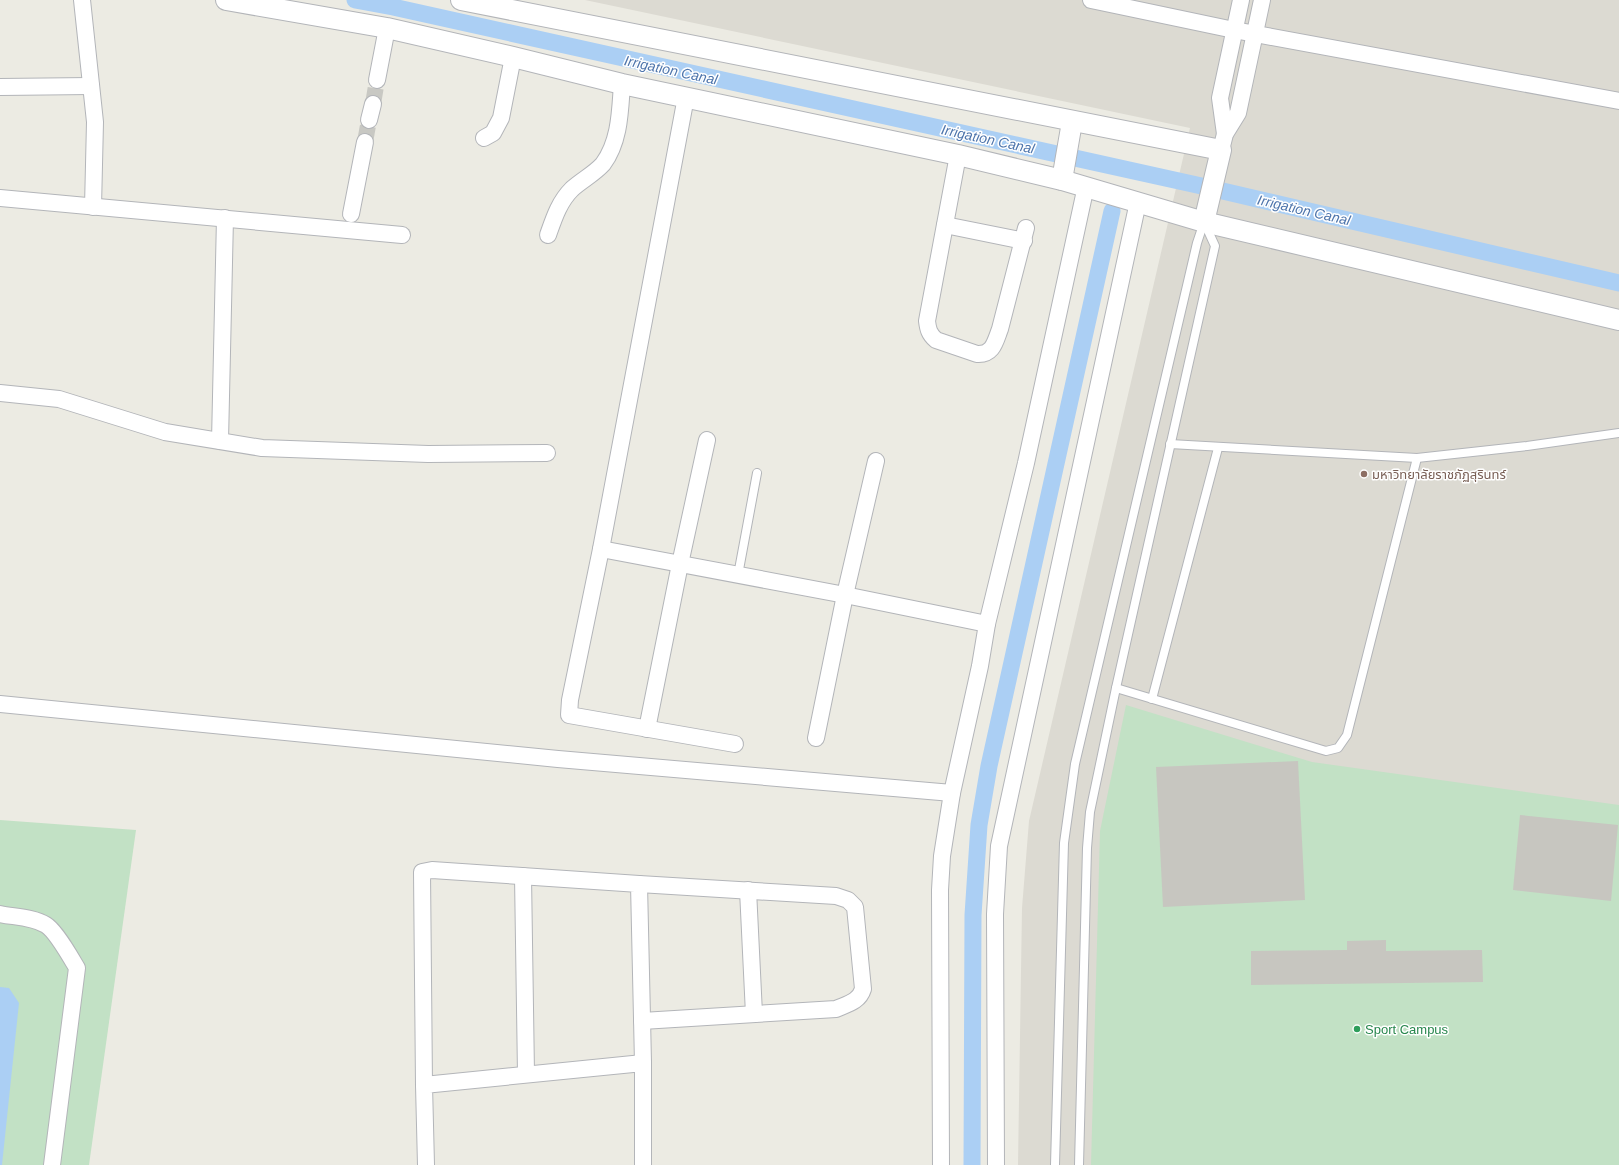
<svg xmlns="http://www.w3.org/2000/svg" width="1619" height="1165" font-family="Arial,'Noto Sans Thai',sans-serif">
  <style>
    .education { fill: #dcdad2 }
    .green { fill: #c2e1c5 }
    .water { fill: #abcff4 }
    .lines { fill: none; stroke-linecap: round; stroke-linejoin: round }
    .canal { stroke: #abcff4; stroke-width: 17 }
    .building { fill: #c7c6c0 }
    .minor-tunnel { stroke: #c8c8c3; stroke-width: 16; stroke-dasharray: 16 8; stroke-linecap: butt }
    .service-casing { stroke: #b3b5b9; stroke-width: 10 }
    .minor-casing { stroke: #b3b5b9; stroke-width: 18 }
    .tertiary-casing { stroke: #b3b5b9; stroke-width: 22 }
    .service { stroke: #fff; stroke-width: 8 }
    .minor { stroke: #fff; stroke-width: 16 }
    .tertiary { stroke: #fff; stroke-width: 20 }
    .education-dot { fill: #8d6e63; stroke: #fff; stroke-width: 1.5 }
    .leisure-dot { fill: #2e9e5b; stroke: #fff; stroke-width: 1.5 }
    .labels { text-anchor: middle; stroke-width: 3; stroke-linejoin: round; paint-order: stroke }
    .education-label { font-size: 13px; fill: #785e54; stroke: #fff; text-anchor: start }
    .leisure-label { font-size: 13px; fill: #27864d; stroke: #fff; text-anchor: start }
    .water-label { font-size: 14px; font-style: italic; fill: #4e75ac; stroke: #fff }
  </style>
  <rect width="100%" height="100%" fill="#ecebe3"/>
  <path class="education" d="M585 0H1619V1165H1018L1022 908 1029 821 1190 128Z"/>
  <g class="green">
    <path d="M1126 705 1312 762 1619 805V1165H1091L1100 831Z"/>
    <path d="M0 820 136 830 89 1165H0Z"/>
  </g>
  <path class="water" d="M0 987 9 988 19 1003 2 1165H0Z"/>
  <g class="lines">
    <g class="canal">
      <path d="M355 0 393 7 1197 185 1619 283"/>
      <path d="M972 1165 973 915 979 825 989 766 1112 211"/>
    </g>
  </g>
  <g class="building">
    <path d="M1298 761 1305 900 1163 907 1156 767Z"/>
    <path d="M1520 815 1618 825 1611 901 1513 890Z"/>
    <path d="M1386 940V951L1482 950 1483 982 1251 985V951L1347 950V941Z"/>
  </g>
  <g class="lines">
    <g class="minor-tunnel">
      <path d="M373 104 377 80"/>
      <path d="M365 142 369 120"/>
    </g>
    <g class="service-casing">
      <g id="service">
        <path d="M1170 444 1417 458 1527 446 1619 433"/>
        <path d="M738 575 757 473"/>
        <path d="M1116 688 1326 751 1338 748 1347 735 1417 458"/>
        <path d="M1152 699 1218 448"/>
        <path d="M1055 1165 1064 843 1075 764 1197 243 1204 222"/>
        <path d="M1079 1165 1087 848 1090 812 1116 688 1215 246 1205 224"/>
      </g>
    </g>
    <g class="minor-casing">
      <g id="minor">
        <path d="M82 0 95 122 93 207"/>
        <path d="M1091 0 1234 30 1619 101"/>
        <path d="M377 80 387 28"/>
        <path d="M0 87 91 86"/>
        <path d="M686 97 601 549 845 595 987 624"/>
        <path d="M369 120 373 104"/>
        <path d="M1225 134 1220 98 1241 0"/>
        <path d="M484 138 493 133 501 118 513 57"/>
        <path d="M1221 150 1225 134 1238 113 1262 0"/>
        <path d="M958 155 927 321C928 329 929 334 936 340L977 354C993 355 995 342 1000 329L1026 228"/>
        <path d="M0 198 402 235"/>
        <path d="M351 214 365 142"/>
        <path d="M945 225 1024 241"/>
        <path d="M548 235C554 218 559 202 572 189 582 180 594 174 603 164 620 141 620 111 622 84"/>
        <path d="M0 393 59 399 165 432 262 448 428 454 547 453"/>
        <path d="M220 441 225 218"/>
        <path d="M601 549 570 700 569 715 735 744"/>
        <path d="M0 704 558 759 952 793"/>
        <path d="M647 729 680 564 707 440"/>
        <path d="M816 738 845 595 876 461"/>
        <path d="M523 876 526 1074"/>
        <path d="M639 884 836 896 848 900 855 907 863 989C859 1002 847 1004 836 1009L642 1021"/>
        <path d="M748 890 754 1014"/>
        <path d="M0 914C14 917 33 917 46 925 56 931 71 958 77 968L52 1165"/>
        <path d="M424 1085 422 872 432 870 639 884 643 1063"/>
        <path d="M426 1165 424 1085 643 1063V1165"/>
        <path d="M941 1165 940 890 942 856 952 793 980 666 987 624 1026 463 1086 186"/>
        <path d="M996 1165 995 914 999 846 1138 202"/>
      </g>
    </g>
    <g class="tertiary-casing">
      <g id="tertiary">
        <path d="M226 0 387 28 513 57 622 84 958 155 1062 180 1204 222 1619 320"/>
        <path d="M461 0 1221 150 1204 222"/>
        <path d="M1062 180 1072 122"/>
      </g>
    </g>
    <use href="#service" class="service"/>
    <use href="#minor" class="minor"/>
    <use href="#tertiary" class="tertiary"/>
  </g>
  <circle class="education-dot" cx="1364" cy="474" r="4"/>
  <circle class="leisure-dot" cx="1357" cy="1029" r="4"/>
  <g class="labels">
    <g class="education-label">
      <text x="1372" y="479">มหาวิทยาลัยราชภัฏสุรินทร์</text>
    </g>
    <g class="leisure-label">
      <text x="1365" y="1034">Sport Campus</text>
    </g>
    <g class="water-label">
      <text transform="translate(671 70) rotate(12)" y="5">Irrigation Canal</text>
      <text transform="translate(988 139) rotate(12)" y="5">Irrigation Canal</text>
      <text transform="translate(1304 210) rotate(13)" y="5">Irrigation Canal</text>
    </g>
  </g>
</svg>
